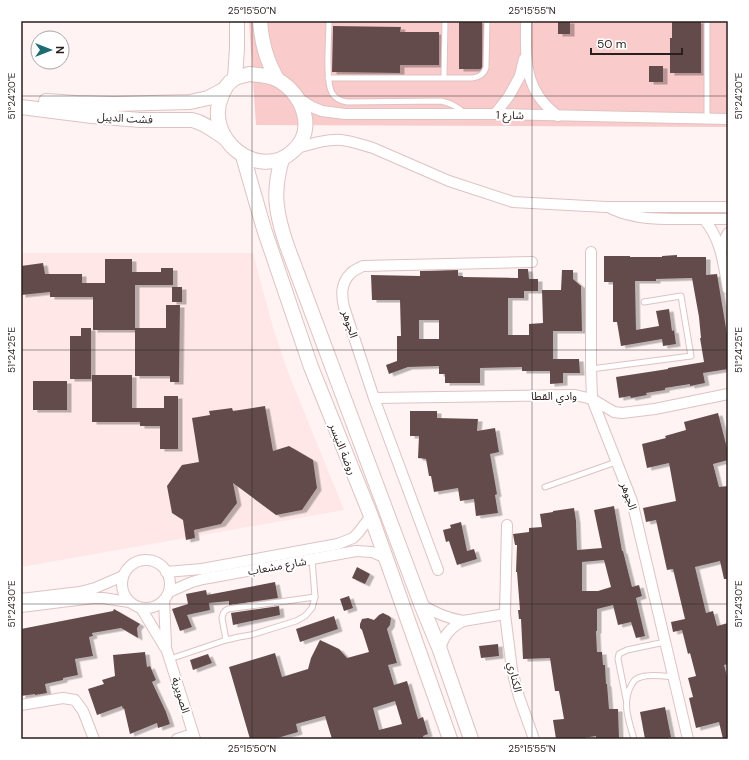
<svg xmlns="http://www.w3.org/2000/svg" width="749" height="760" font-family="'DM Sans','Noto Sans Arabic',sans-serif">
  <style>
    .built { fill: #fee7e6 }
    .green { fill: #f9cbca }
    .building { fill: #634c4b; fill-rule: evenodd; filter: url(#shadow) }
    .lines { fill: none; stroke-linecap: round; stroke-linejoin: round }
    .lane-casing { stroke: #dec3c2; stroke-width: 7 }
    .street-casing { stroke: #dec3c2; stroke-width: 12 }
    .secondary-casing { stroke: #dec3c2; stroke-width: 16 }
    .lane { stroke: #fff; stroke-width: 5 }
    .street { stroke: #fff; stroke-width: 10 }
    .secondary { stroke: #fff; stroke-width: 14 }
    .ticks { fill: none; stroke: #291f1e; stroke-width: 1; stroke-opacity: 0.45 }
    .labels { text-anchor: middle; stroke-width: 4; stroke-linejoin: round; paint-order: stroke }
    .street-label { font-size: 11px; fill: #291f1e; stroke: #fff }
    .neatline { fill: none; stroke: #291f1e; stroke-width: 1.5 }
    .ticks-label { font-size: 10px; text-anchor: middle; fill: #291f1e }
  </style>
  <defs>
    <filter id="shadow"><feDropShadow dx="4.5" dy="2.5" stdDeviation="0" flood-color="#0004"/></filter>
  </defs>
  <rect width="100%" height="100%" fill="#fff3f3"/>
  <path class="built" d="M21 253H253L274 331 288 372 344 510 21 567Z"/>
  <path class="green" d="M249 21H728V127L256 125Z"/>
  <g class="building">
    <path d="M459 21H482V67L481 69H459Z"/>
    <rect x="558" y="21" width="12" height="13"/>
    <path d="M672 21H701V73H670V38H672Z"/>
    <path d="M333 26 401 27 400 32H439V65H400V73L332 72Z"/>
    <rect x="649" y="66" width="14" height="16"/>
    <path d="M677 255V257H706V275L717 274 727 334H728V369L703 373 705 383 690 386V384L665 388V390L646 393 647 395 631 398 630 396 619 398 616 377 668 369V368L704 362 700 338H701L699 317 692 278 656 279V281H635L636 330 659 326 656 311 669 309 672 331 674 330 676 344 663 346 662 339 621 346 617 322H613V282H604V256H630V257H662V256Z"/>
    <path d="M105 259H132V272H161V268H173V285H135V330H93V297H50V292L21 295V266L43 263 45 274H82V283H105Z"/>
    <path d="M518 269H528L529 279H538V291H524V298H508V335H529V324L543 323 542 290H561L562 270H573V279L581 286 582 331H553V359H579L580 373H563V383L550 384V371H522V367L480 368V383H445V374H439V366L408 367 389 374 386 365 397 361V336H401L400 300H372L371 275 420 276V271L458 270V276H463V277L518 278ZM419 320H439V339H419Z"/>
    <rect x="172" y="287" width="10" height="15"/>
    <path d="M166 305H180L179 382H170V376H135V328H166Z"/>
    <path d="M81 328H91V379H70V336H81Z"/>
    <path d="M92 375H132V408H164V396H178V449H160V426H140V422H92Z"/>
    <rect x="33" y="381" width="34" height="29"/>
    <path d="M265 406 273 451 289 446 313 460 317 488 302 510 276 515 233 483 237 503 221 524 194 530 195 538 186 540 183 520 172 513 167 486 182 465 199 462 192 418 210 415 209 411 232 408 233 411Z"/>
    <path d="M410 411H437V418L478 419 477 431 495 428 499 452 490 454 497 494 495 495 498 513 476 516 474 499 460 501 458 488 434 492 431 476H429L426 459 418 458 419 436H410Z"/>
    <path d="M718 413 728 452V460L713 464 719 487 728 486V579H724L720 561 695 567 706 613 713 611 717 626 728 623V664L724 665 728 680V739H723L719 722 696 728 689 698 693 697 688 678 696 676 690 653 688 654 682 630 673 632 671 622 685 619 673 569 667 570 656 520 646 522 643 508 676 501 669 463 647 468 642 444 666 438 665 436 686 430 684 422Z"/>
    <path d="M614 506 622 551H623L632 587 639 585 642 596 636 598 645 636 636 638 631 622 618 625 613 605 597 609V631H596L597 652H602L603 665H605L606 684H607L609 709H618L619 738 596 739V736L578 739H556L553 720 564 719 559 691H555L550 658 523 659 521 619H519L518 610H520L517 572H516L517 545H515L513 534 529 532V528L542 527 540 514 553 512V511L574 508 576 521 577 550 602 548 594 510ZM604 560 611 587 598 591H582V562Z"/>
    <path d="M461 522 467 551 474 549 477 559 457 565 449 541 446 542 443 530 451 528 450 525Z"/>
    <path d="M357 567 370 574 365 584 352 578Z"/>
    <path d="M275 582 278 598 229 605V601L209 603 210 610 187 615 192 627 180 631 172 609 188 604 186 594 206 590 207 595Z"/>
    <path d="M349 596 353 608 344 611 340 599Z"/>
    <path d="M279 606 280 615 233 625 231 613Z"/>
    <path d="M114 609 140 624 137 628 138 638 121 628 92 633 93 636 89 637 93 656 75 659 78 675 63 678V680L45 684 47 693 35 695V694L21 696V629L113 611Z"/>
    <path d="M383 613 389 616 391 618 390 625 387 629 397 663 388 665 394 685 407 681 418 719 423 717 428 734 423 736 424 739H332L325 716 296 724 298 732 274 739H250L229 667 275 653 282 677 308 669 311 658 320 640 339 649 347 658 369 652 362 630 360 628V624L362 619 368 618 374 620 379 615ZM395 701 402 724 379 730 373 708Z"/>
    <path d="M334 616 338 629 300 642 296 629Z"/>
    <path d="M498 644 499 656 481 658 479 646Z"/>
    <path d="M145 652 147 667 150 666 156 680 152 682 166 712 170 724 158 728 157 723 130 734 124 708 123 709 122 706 97 715 88 689 104 684 102 680 115 676 113 655Z"/>
    <path d="M208 654 212 663 193 670 190 660Z"/>
    <path d="M665 707 671 737 663 739H645L640 712Z"/>
  </g>
  <g class="lines">
    <g class="lane-casing">
      <g id="lane">
        <path d="M329 21C329 36 325 82 332 93 335 98 341 101 347 102L441 101C450 103 457 106 464 113"/>
        <path d="M707 21V119"/>
        <path d="M444 77 445 21"/>
        <path d="M328 78H472C479 77 483 75 486 68L487 21"/>
        <path d="M591 369 691 356 681 296 644 302"/>
        <path d="M545 487 616 462"/>
        <path d="M226 640 222 618C223 613 224 611 228 609L315 597"/>
        <path d="M170 659 226 640 239 637 251 635 296 621 305 616 312 608 315 597 312 559"/>
        <path d="M626 699 618 659 619 654 627 650 665 642"/>
        <path d="M634 739C629 721 621 702 632 684 634 680 637 678 641 677 651 674 663 676 673 677"/>
      </g>
    </g>
    <g class="street-casing">
      <g id="street">
        <path d="M526 21C526 50 523 80 544 103 548 108 553 112 558 116"/>
        <path d="M298 98 312 107 322 111 345 114H495L728 119"/>
        <path d="M495 114 509 96 520 76 524 59"/>
        <path d="M297 148C311 144 326 139 341 140 352 141 362 145 373 148L449 181 513 202 606 207H728"/>
        <path d="M612 209C637 220 658 219 685 219 699 219 714 219 728 219"/>
        <path d="M704 219C722 241 723 263 728 289"/>
        <path d="M591 252V369L592 399 632 501 688 739"/>
        <path d="M721 252 725 239 728 233"/>
        <path d="M374 398 575 395 592 399 614 412 622 413 655 409 728 394"/>
        <path d="M507 525 505 614 512 670 519 697 534 739"/>
        <circle cx="146" cy="584" r="24"/>
        <path d="M438 570 374 398 344 307C341 294 341 283 351 273 354 270 359 268 363 266L532 262"/>
        <path d="M166 572 202 569 338 544 353 538 358 533 371 516"/>
        <path d="M169 592 192 582 203 579 356 551 372 552 386 558"/>
        <path d="M21 599 80 592 95 588 123 576"/>
        <path d="M164 600 166 645"/>
        <path d="M421 604C434 613 447 618 463 621"/>
        <path d="M21 607 93 598H103L129 602"/>
        <path d="M141 608 167 651 195 739"/>
        <path d="M440 650C443 636 450 628 463 621L505 614"/>
        <path d="M21 705 63 698 75 700 83 711 94 739"/>
        <path d="M177 739 193 734"/>
      </g>
    </g>
    <g class="secondary-casing">
      <g id="secondary">
        <path d="M260 21C262 44 266 59 277 79"/>
        <path d="M249 74C259 75 269 75 278 80 303 94 317 130 293 151 259 183 202 138 222 95 224 89 229 82 234 79 238 76 244 76 249 74Z"/>
        <path d="M235 78 237 48V21"/>
        <path d="M46 101 76 103 114 104 190 102 208 98 225 89"/>
        <path d="M21 107 92 116 140 120H192C205 123 214 131 225 138"/>
        <path d="M243 156 264 229 311 367 371 516 450 739"/>
        <path d="M282 159C272 193 276 214 287 246L421 604 440 650 471 739"/>
      </g>
    </g>
    <use href="#lane" class="lane"/>
    <use href="#street" class="street"/>
    <use href="#secondary" class="secondary"/>
  </g>
  <path class="ticks" d="M252 21V739M532 21V739M21 96H728M21 350H728M21 604H728"/>
  <g class="labels">
    <g class="street-label">
      <text transform="translate(510 115) rotate(1)" y="4">شارع 1</text>
      <text transform="translate(125 118) rotate(3)" y="4">فشت الديبل</text>
      <text transform="translate(350 324) rotate(72)" y="4">الجوهر</text>
      <text x="554" y="400">وادي القطا</text>
      <text transform="translate(343 449) rotate(68)" y="4">روضة النيسر</text>
      <text transform="translate(629 496) rotate(71)" y="4">الجوهر</text>
      <text transform="translate(277 566) rotate(-10)" y="4">شارع مشعاب</text>
      <text transform="translate(515 677) rotate(77)" y="4">الكناري</text>
      <text transform="translate(181 695) rotate(73)" y="4">الصويرية</text>
    </g>
  </g>
  <rect width="749" height="760" fill="none" stroke="#ffffff" stroke-width="44"/>
  <g transform="translate(50 50) rotate(90)"><circle r="19" fill="#ffffff" stroke="#a9a5a5"/>
  <path d="M0-3L7 15L0 10L-7 15Z" fill="#1f6b70"/>
  <text y="-6" font-size="11" font-weight="bold" text-anchor="middle" fill="#291f1e">N</text>
  </g>
  <path d="M591 48v6h91v-6" fill="none" stroke="#291f1e" stroke-width="2"/>
  <text x="597" y="48" font-size="12" fill="#291f1e" stroke="#ffffff" stroke-width="3" paint-order="stroke">50 m</text>
  <rect x="22" y="22" width="705" height="716" class="neatline"/>
  <g class="ticks-label">
    <text x="252" y="14">25°15'50"N</text>
    <text x="532" y="14">25°15'55"N</text>
    <text transform="translate(738 96) rotate(-90)" y="4">51°24'20"E</text>
    <text transform="translate(11 96) rotate(-90)" y="4">51°24'20"E</text>
    <text transform="translate(738 350) rotate(-90)" y="4">51°24'25"E</text>
    <text transform="translate(11 350) rotate(-90)" y="4">51°24'25"E</text>
    <text transform="translate(738 604) rotate(-90)" y="4">51°24'30"E</text>
    <text transform="translate(11 604) rotate(-90)" y="4">51°24'30"E</text>
    <text x="252" y="752">25°15'50"N</text>
    <text x="532" y="752">25°15'55"N</text>
  </g>
</svg>
